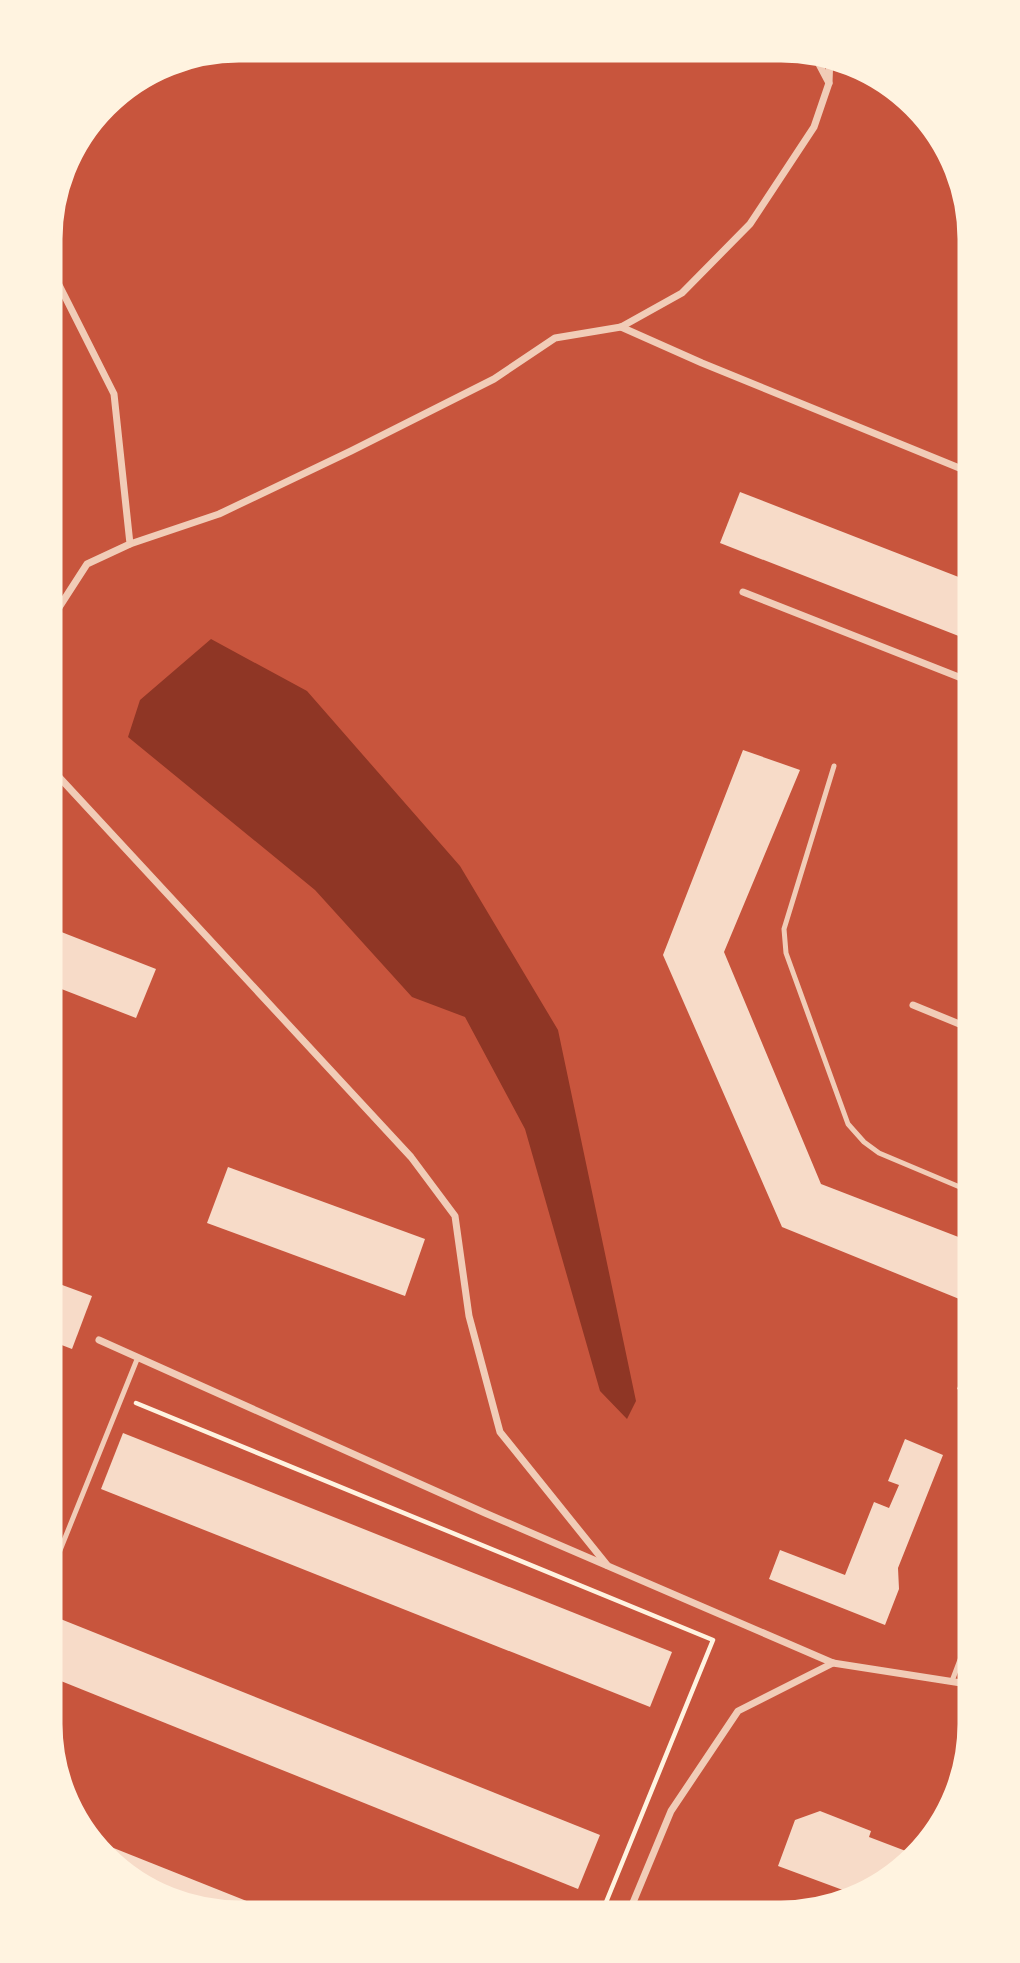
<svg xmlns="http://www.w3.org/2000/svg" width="1020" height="1963" font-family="'Nunito Sans',sans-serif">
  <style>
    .water { fill: #8f3625 }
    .building { fill: #f7dbc8 }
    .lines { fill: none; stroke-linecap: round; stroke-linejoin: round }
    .path { stroke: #fff3e0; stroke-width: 4.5 }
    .service { stroke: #f1ccb7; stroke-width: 5 }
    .minor { stroke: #f1ccb7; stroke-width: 7 }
    .rim { fill: none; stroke: #fff3e0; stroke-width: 9 }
  </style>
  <rect width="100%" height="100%" fill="#c8553d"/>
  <path class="water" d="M211 639 307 691 460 866 558 1030 636 1401 627 1419 600 1391 525 1129 465 1017 412 997 315 890 128 737 140 700Z"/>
  <g class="building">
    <path d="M579 48H600L594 57Z"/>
    <path d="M740 492 974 583V642L720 543Z"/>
    <path d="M743 750 800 770 724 952 821 1184 974 1243V1305L782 1227 663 955Z"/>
    <path d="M46 926 156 969 136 1018 46 983Z"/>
    <path d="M228 1167 425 1239 405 1296 207 1223Z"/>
    <path d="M46 1279 92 1296 72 1349 46 1339Z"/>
    <path d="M974 1343V1396L957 1389Z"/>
    <path d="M123 1433 672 1652 650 1707 101 1489Z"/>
    <path d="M905 1439 943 1455 898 1568 899 1589 885 1625 769 1579 780 1550 845 1575 874 1502 889 1508 899 1485 888 1481Z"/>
    <path d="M53 1616 600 1835 578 1889 46 1675V1634Z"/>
    <path d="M820 1811 871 1831 869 1837 911 1853 909 1861 859 1896 778 1866 795 1820Z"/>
    <path d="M91 1839 284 1916H213L112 1870Z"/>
  </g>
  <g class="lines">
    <path class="path" d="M136 1403 713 1640 600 1917"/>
    <g class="service">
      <path d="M834 766 784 929 786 953 848 1124 864 1142 879 1153 974 1193"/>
      <path d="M46 1585 138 1357"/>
      <path d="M952 1681 974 1623"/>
    </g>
    <g class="minor">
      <path d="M811 49 829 83"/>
      <path d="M621 327 702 363 974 474"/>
      <path d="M130 544 219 514 351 451 494 379 555 338 621 327 682 293 750 224 814 127 829 83 830 55"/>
      <path d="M743 592 974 683"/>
      <path d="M47 626 87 564 130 544 114 394 47 261"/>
      <path d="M47 764 411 1157 455 1216 469 1316 500 1432 607 1565"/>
      <path d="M913 1005 974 1030"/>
      <path d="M99 1340 485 1513 833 1663 974 1685"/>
      <path d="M627 1917 671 1811 738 1711 833 1663"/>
    </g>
  </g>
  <path d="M0 0H1020V1963H0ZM239 58H781A181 181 0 0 1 962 239V1724A181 181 0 0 1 781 1905H239A181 181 0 0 1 58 1724V239A181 181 0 0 1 239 58Z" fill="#fff3e0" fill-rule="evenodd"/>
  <path class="rim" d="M239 58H781A181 181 0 0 1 962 239V1724A181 181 0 0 1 781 1905H239A181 181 0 0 1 58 1724V239A181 181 0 0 1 239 58Z"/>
</svg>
